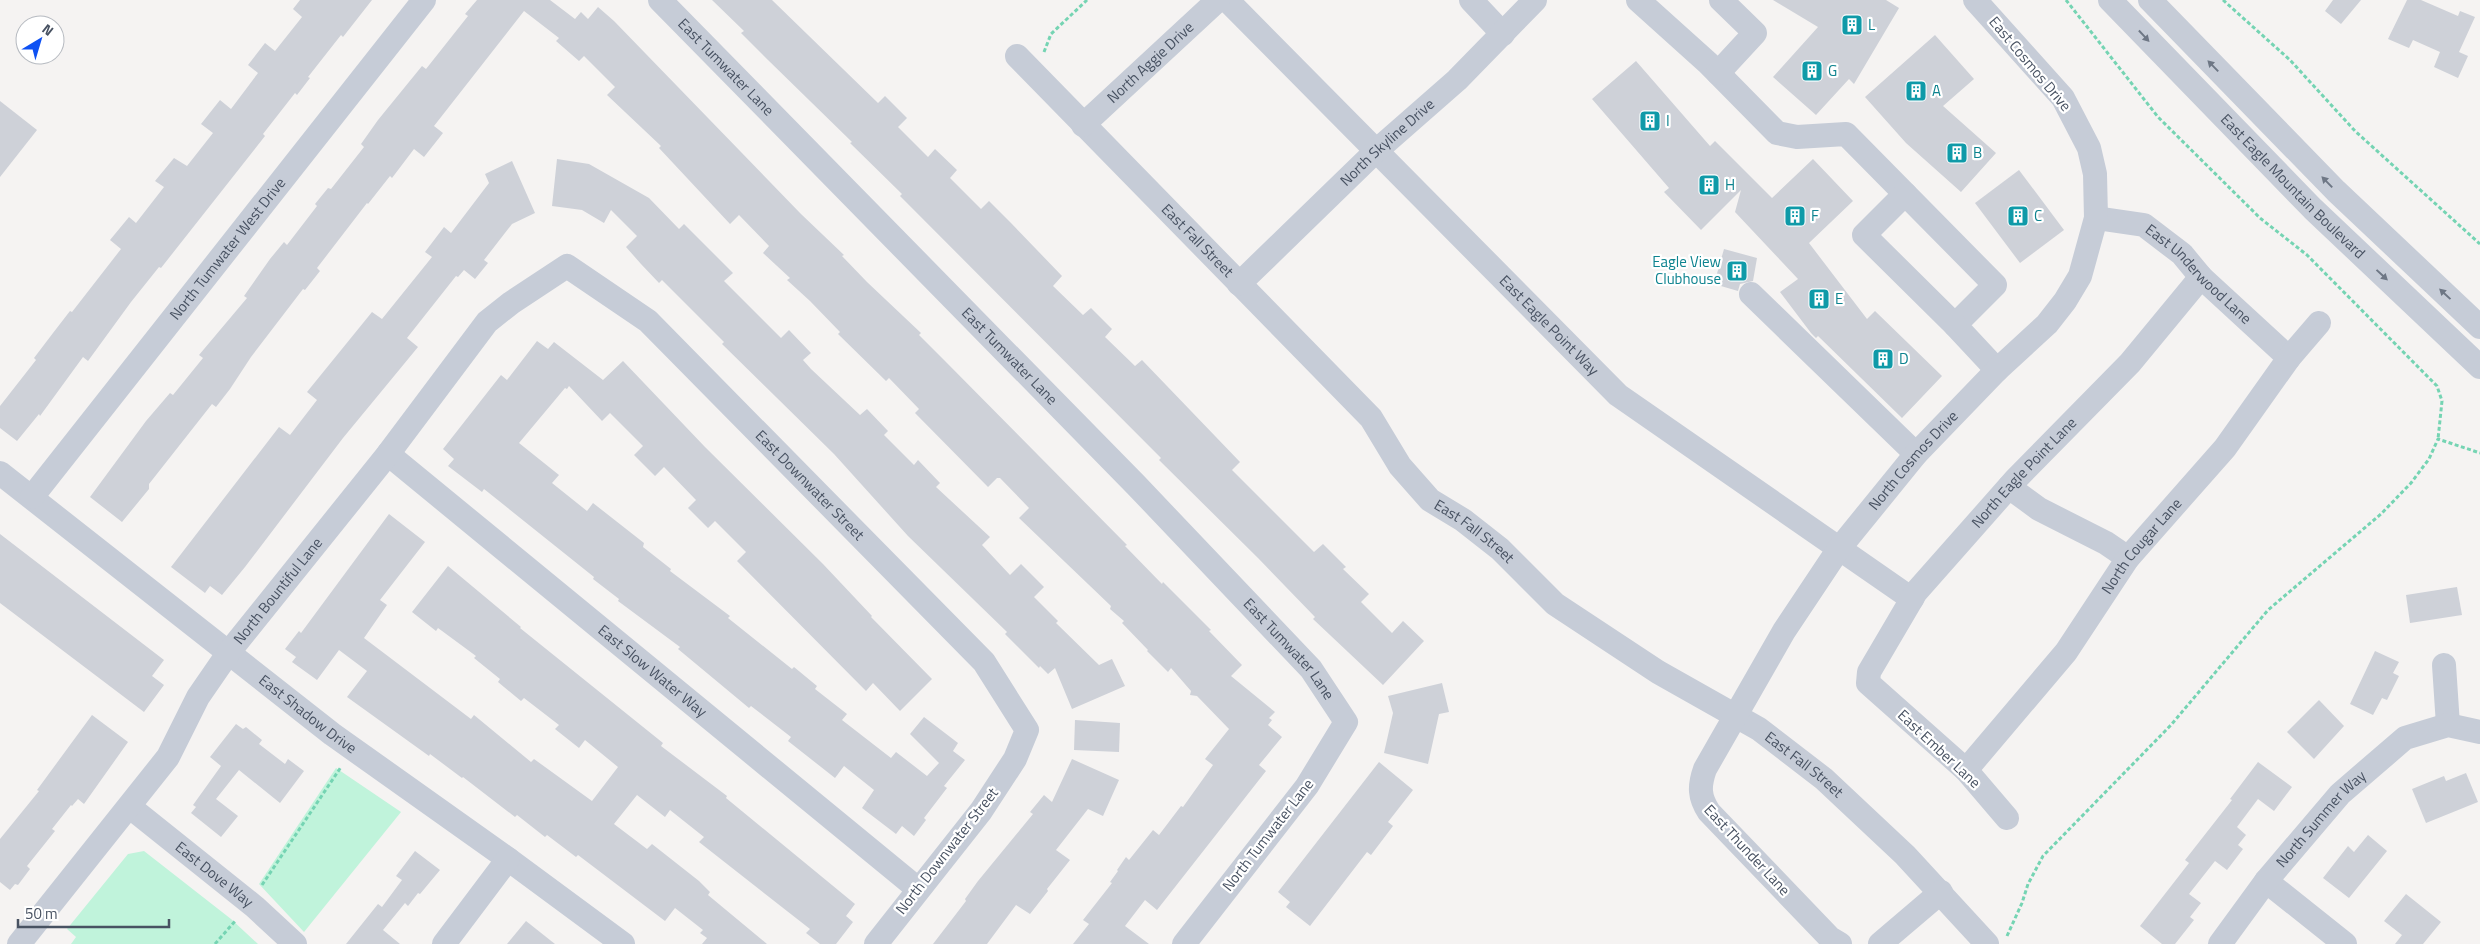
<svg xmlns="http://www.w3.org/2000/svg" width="2480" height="944" font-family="'Titillium Web',sans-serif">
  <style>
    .green { fill: #c0f3db }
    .building { fill: #ced1d8 }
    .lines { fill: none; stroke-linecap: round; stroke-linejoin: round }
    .path { stroke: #75d4b3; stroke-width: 3; stroke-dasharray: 4 2.5; stroke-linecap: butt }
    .minor { stroke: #c6ccd7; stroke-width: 24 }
    .oneway { fill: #6e7785 }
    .labels { text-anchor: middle; stroke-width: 4.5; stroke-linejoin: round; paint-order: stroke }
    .culture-label { font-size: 15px; fill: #0d838f; stroke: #fff; text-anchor: start }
    .street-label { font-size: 15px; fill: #485262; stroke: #fff }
  </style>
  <rect width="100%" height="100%" fill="#f5f3f2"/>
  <g class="green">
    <path d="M336 768 401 812 304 932 259 884Z"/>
    <path d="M144 851 231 919 258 944H71L76 937 67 929 128 854Z"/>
  </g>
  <g class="building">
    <path d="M300 0H372L343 37 341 35 308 77 310 78 297 95 295 93 263 134 265 136 161 268 159 267 131 302 88 361 83 357 40 416 39 414 17 441 0 428V406L36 360 34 358 53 333 70 311 72 312 121 249 110 240 129 217 136 223 164 187 155 181 174 158 187 166 213 133 201 124 220 100 231 109 258 73 248 65 265 43 275 51 302 17 293 9Z"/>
    <path d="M477 0H550L575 19 581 12 588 19 598 7 614 21 801 214 844 255 842 256 867 282 921 333 919 335 945 361 1127 545 1125 546 1162 584 1163 582 1211 630 1209 631 1242 665 1231 676 1275 712 1269 718 1272 720 1268 725 1282 737 1259 765 1266 771 1157 910 1145 900 1125 926 1149 944H1073L1089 924 1083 920 1112 883 1110 882 1118 871 1117 870 1126 857 1129 860 1153 830 1159 835 1181 806 1183 807 1213 765 1205 759 1229 729 1197 696 1190 695 1191 691 1171 668 1168 672 1147 651 1148 650 1122 623 1124 621 1110 609 1111 606 1019 518 1029 508 1000 478H997L988 487 915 413 919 409 889 378 886 381 838 334 840 332 810 301 787 280 790 278 763 253 769 246 739 215 730 224 659 148 661 146 607 95 615 87 584 56 579 61 556 41 559 38 524 11 434 126 443 133 424 157 414 149 392 178 390 176 368 204 367 203 317 268 320 271 305 290 303 289 251 357 230 389 216 407 212 404 149 484V489L122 522 90 497 146 421 170 393 173 395 203 358 199 355 247 298 244 296 270 259 284 242 287 245 317 206 315 204 328 188 331 189 364 147 361 144 378 120 422 66 426 69 468 16 465 14Z"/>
    <path d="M712 0H772L878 103 885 96 907 118 898 127 928 157 935 149 957 170 950 178 981 209 989 201 1011 223 1062 276 1053 286 1083 315 1091 308 1112 329 1105 337 1135 366 1142 360 1240 462 1232 470 1314 552 1323 544 1346 567 1343 569 1369 594 1361 602 1392 633 1403 621 1424 641 1383 685 1313 619 1315 617 1258 558 1159 460 1161 458 900 196 902 194 850 143 852 142 768 60 741 33 744 31Z"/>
    <path d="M1773 0H1886L1899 8 1854 84 1849 79 1816 115 1773 77 1818 27Z"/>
    <path d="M2333 0H2361L2341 24 2325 11Z"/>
    <path d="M2407 0H2421L2458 16 2460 11 2475 17 2459 52 2468 56 2458 78 2434 67 2440 52 2413 40 2409 48 2388 39Z"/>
    <path d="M1935 35 1974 79 1943 106 1996 153 1961 192 1906 143 1865 97Z"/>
    <path d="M1636 61 1710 146 1715 141 1772 198 1813 159 1853 201 1809 243 1867 319 1875 311 1942 376 1902 418 1818 336 1816 338 1811 333 1780 292 1798 279 1735 212 1741 190 1701 230 1664 192 1669 188 1592 99Z"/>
    <path d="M0 101 37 130 0 177Z"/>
    <path d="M557 159 589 164 649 198 679 229 684 224 733 273 724 281 781 338 789 330 811 353 803 360 811 369 860 415 867 409 888 431 884 435 914 465 918 460 940 483 936 487 990 537 982 545 1010 575 1021 564 1044 587 1034 597 1058 621 1056 623 1099 665 1112 659 1125 686 1072 709 1055 668 1048 674 1040 666 1039 668 1005 634 1007 632 908 536 834 454 722 344 724 342 662 280 659 283 641 264 626 247 637 236 611 210 604 223 582 210 552 206Z"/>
    <path d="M512 161 535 213 512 224 484 260 488 263 475 279 464 270 458 277 456 276 407 338 418 347 343 438 245 567 222 595 210 586 205 593 171 567 279 427 290 435 317 400 307 392 372 312 382 319 432 257 425 252 444 227 451 233 489 183 485 174Z"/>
    <path d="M2019 170 2064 230 2020 263 1975 203Z"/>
    <path d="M1724 249 1757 258 1753 281 1740 284 1738 291 1714 284Z"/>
    <path d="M537 341 548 349 554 342 603 380 623 361 705 447 823 564 872 616 871 617 932 679 900 711 873 683 866 691 737 561 746 552 715 521 708 528 688 508 696 500 664 467 655 476 634 455 643 446 610 413 602 421 569 386 567 389 565 388 519 443 559 475 552 483 587 511 593 503 644 543 643 547 671 569 670 571 730 616 728 618 792 669 794 667 817 686 815 689 847 714 842 720 891 758 896 752 927 776 939 763 910 734 924 717 958 743 953 751 965 760 944 786 947 788 924 818 926 820 914 836 902 826 896 834 862 808 874 790 844 766 835 778 788 741 791 737 751 706 749 708 678 649 680 647 618 601 619 599 593 579 594 577 484 489 482 492 448 466 454 459 443 449 501 375 507 380Z"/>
    <path d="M389 514 425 542 380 600 387 605 364 638 471 719 474 715 531 762 534 759 592 801 618 767 585 740 579 748 555 729 559 725 524 698 521 701 498 682 500 679 474 658 476 656 438 628 436 631 412 612 448 566 521 627 520 628 663 743 661 746 727 796 726 798 855 904 846 916 853 922 836 944H820L806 933 810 929 699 842 704 837 670 810 665 817 637 795 614 824 647 849 652 844 699 881 710 892 708 895 767 944H702L707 938 700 933 703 930 675 908 665 921 578 855 576 857 547 835 545 837 517 815 515 817 463 777 462 778 430 754 429 756 347 697 367 671 339 650 317 680 292 662 296 657 285 649 299 631 301 633Z"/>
    <path d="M0 534 164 660 152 676 164 685 144 712 0 603Z"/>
    <path d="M2457 587 2462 615 2410 623 2406 595Z"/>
    <path d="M2375 651 2399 662 2393 673 2399 676 2387 700 2382 698 2373 715 2350 704Z"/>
    <path d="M1442 683 1449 712 1439 714 1428 764 1384 753 1393 713 1388 696Z"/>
    <path d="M2319 700 2344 726 2314 759 2287 732Z"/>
    <path d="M92 715 128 742 84 804 78 799 72 806 71 805 52 829 55 831 27 866 30 869 18 885 15 884 10 890 0 882V839L39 791 37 790Z"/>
    <path d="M1075 720 1120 723 1119 752 1074 750Z"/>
    <path d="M236 724 243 729 246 727 262 740 259 744 285 764 288 759 304 771 280 803 239 770 216 799 238 816 221 837 191 813 196 807 193 805 221 766 210 757Z"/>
    <path d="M1072 759 1119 780 1103 816 1088 809 1056 850 1070 860 1047 889 1048 891 1030 914 1016 905 987 944H933L966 901 965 899 978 881 1033 814 1030 812 1044 795 1052 802Z"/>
    <path d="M1379 762 1413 790 1388 822 1393 826 1371 855 1367 852 1310 926 1286 907 1290 902 1278 892Z"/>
    <path d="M2258 762 2292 787 2274 811 2258 799 2237 827 2246 835 2238 845 2243 849 2227 870 2215 861 2189 894 2201 903 2190 917 2194 920 2175 944H2162L2140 926 2189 863 2185 860 2232 800 2230 799Z"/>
    <path d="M2466 773 2478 802 2426 823 2412 789 2444 776 2446 781Z"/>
    <path d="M2368 835 2387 851 2349 898 2323 878 2348 846 2354 852Z"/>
    <path d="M415 851 440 870 420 894 418 893 408 906 405 903 383 930 400 944H346L378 904 382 907 402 880 396 876Z"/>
    <path d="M2406 894 2441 922 2423 944H2395L2402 935 2384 921Z"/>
    <path d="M526 921 555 944H507Z"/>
  </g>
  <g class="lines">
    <g class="path">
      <path d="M2066 0 2158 117 2260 218 2307 255 2437 386 2442 401 2438 439"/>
      <path d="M2223 0 2290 60 2355 131 2480 244"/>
      <path d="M1044 52 1051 34 1087 0"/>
      <path d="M262 885 341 767"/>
      <path d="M2007 936 2022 903 2028 884 2043 856 2171 725 2268 610 2381 514 2411 483 2429 459 2438 439 2480 453"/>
      <path d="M215 944 236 920"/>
    </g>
    <g class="minor">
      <path id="s1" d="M660 0 1136 485 1311 669 1346 722 1307 786 1184 944"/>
      <path id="s2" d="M1227 0 1618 395 1912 599"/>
      <path d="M1471 0 1503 34"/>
      <path d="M1638 0 1708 63 1777 133 1797 137 1846 134 1995 285 1955 325 1997 370"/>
      <path id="s3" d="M2110 0 2313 209 2480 367"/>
      <path d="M2150 0 2336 191 2480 327"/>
      <path id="s4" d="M1017 56 1371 418 1400 466 1430 500 1463 520 1500 549 1555 604 1658 672 1759 729 1824 779 1905 855 1987 944"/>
      <path d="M1718 73 1755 33 1721 0"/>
      <path id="s5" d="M1083 125 1218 0"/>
      <path d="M1905 194 1864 235 1955 325"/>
      <path id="s6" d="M2096 218 2144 225 2182 254 2201 277 2289 358"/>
      <path id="s7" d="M1239 284 1376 151 1457 80 1535 0"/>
      <path d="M1751 294 1916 454"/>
      <path id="s8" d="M388 454 918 889"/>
      <path id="s9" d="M0 473 332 734 508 859 623 944"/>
      <path d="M2009 487 2039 509 2106 543 2128 558"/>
      <path id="s10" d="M32 497 424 0"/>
      <path d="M2444 665 2448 725"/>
      <path id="s11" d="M1966 770 2066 652 2128 558 2225 448 2289 358 2319 323"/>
      <path id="s12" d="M130 807 255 907 295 944"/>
      <path id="s13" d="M2007 818 1966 770 1868 683 1869 672 1916 592 2015 480 2130 363 2201 277"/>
      <path d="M2266 881 2345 944"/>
      <path id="s14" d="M19 944 168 757 198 697 229 652 388 454 487 322 511 303 567 266 648 321 984 662 1027 730 1015 759 981 811 876 944"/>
      <path d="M444 944 508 859"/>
      <path id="s15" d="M1840 944 1830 938 1709 812C1699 797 1699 786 1705 769L1784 631 1838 550 1916 454 1997 370 2047 324 2065 301 2080 276 2096 218 2095 174 2089 148 2063 98 1975 0"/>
      <path d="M1880 944 1941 892"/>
      <path id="s16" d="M2220 944 2266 881 2340 794 2405 738 2448 725 2480 732"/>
    </g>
  </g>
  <defs><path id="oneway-solid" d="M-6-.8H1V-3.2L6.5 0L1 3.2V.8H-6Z" transform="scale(1.25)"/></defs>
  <g class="oneway">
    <use href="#oneway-solid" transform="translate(2144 36) rotate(47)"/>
    <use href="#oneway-solid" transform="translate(2213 66) rotate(-134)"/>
    <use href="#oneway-solid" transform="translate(2327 182) rotate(-134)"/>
    <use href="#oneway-solid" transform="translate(2382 275) rotate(43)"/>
    <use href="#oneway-solid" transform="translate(2445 294) rotate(-137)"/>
  </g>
  <defs>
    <g id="building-square" transform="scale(1.125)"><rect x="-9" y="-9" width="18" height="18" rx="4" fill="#0f9aa8" stroke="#fff"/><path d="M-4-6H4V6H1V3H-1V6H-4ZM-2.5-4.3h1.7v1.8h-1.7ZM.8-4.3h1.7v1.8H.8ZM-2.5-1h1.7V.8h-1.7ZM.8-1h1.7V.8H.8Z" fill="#fff"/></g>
  </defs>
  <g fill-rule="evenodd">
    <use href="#building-square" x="1852" y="25"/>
    <use href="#building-square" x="1812" y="71"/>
    <use href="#building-square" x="1916" y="91"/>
    <use href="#building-square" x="1650" y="121"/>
    <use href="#building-square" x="1957" y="153"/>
    <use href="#building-square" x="1709" y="185"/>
    <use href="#building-square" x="1795" y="216"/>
    <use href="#building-square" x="2018" y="216"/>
    <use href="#building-square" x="1737" y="271"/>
    <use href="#building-square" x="1819" y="299"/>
    <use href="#building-square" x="1883" y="359"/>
  </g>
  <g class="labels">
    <g class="culture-label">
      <text x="1868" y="30">L</text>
      <text x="1828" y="76">G</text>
      <text x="1932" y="96">A</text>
      <text x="1666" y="126">I</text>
      <text x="1973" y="158">B</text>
      <text x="1725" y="190">H</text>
      <text x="1811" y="221">F</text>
      <text x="2034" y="221">C</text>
      <text x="1721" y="267" text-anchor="end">Eagle View<tspan x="1721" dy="17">Clubhouse</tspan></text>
      <text x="1835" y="304">E</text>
      <text x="1899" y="364">D</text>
    </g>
    <g class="street-label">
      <text dy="5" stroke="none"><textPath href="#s5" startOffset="92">North Aggie Drive</textPath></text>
      <text transform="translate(2030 64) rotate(50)" y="5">East Cosmos Drive</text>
      <text dy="5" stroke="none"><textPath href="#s1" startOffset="94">East Tumwater Lane</textPath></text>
      <text dy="5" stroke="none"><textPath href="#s7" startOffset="205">North Skyline Drive</textPath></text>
      <text dy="5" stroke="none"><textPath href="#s3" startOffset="261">East Eagle Mountain Boulevard</textPath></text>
      <text dy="5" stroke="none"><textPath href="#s4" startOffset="258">East Fall Street</textPath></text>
      <text dy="5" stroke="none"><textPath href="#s10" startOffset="316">North Tumwater West Drive</textPath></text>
      <text dy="5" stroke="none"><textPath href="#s6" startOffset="122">East Underwood Lane</textPath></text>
      <text dy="5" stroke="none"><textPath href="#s2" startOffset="458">East Eagle Point Way</textPath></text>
      <text dy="5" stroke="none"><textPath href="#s1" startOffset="499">East Tumwater Lane</textPath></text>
      <text dy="5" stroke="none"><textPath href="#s15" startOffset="605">North Cosmos Drive</textPath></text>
      <text dy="5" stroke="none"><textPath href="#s13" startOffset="459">North Eagle Point Lane</textPath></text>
      <text dy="5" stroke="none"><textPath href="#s14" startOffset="1206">East Downwater Street</textPath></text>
      <text dy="5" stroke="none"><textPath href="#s4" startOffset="662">East Fall Street</textPath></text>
      <text dy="5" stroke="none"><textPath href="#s11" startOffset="285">North Cougar Lane</textPath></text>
      <text dy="5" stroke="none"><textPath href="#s14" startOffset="439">North Bountiful Lane</textPath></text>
      <text dy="5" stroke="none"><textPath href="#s1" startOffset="904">East Tumwater Lane</textPath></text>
      <text dy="5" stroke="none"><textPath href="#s8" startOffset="342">East Slow Water Way</textPath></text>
      <text dy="5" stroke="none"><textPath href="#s9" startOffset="391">East Shadow Drive</textPath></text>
      <text transform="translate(1939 749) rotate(43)" y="5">East Ember Lane</text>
      <text dy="5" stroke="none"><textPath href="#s4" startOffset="1068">East Fall Street</textPath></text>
      <text dy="5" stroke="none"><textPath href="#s16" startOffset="161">North Summer Way</textPath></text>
      <text transform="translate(1268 835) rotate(-52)" y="5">North Tumwater Lane</text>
      <text transform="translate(1747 850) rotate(47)" y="5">East Thunder Lane</text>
      <text transform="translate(947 851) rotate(-52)" y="5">North Downwater Street</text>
      <text dy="5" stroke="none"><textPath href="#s12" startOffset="108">East Dove Way</textPath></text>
    </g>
  </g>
  <g transform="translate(40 40) rotate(38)"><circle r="24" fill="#ffffff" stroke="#b6bac0"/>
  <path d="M0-4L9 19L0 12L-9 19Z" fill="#0e51f3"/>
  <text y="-8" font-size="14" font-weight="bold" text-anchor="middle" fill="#485262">N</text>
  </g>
  <path d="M18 919v8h151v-8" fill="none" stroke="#485262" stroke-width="2.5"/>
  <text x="25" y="919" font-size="15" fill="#485262" stroke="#ffffff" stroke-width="4" paint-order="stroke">50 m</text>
</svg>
